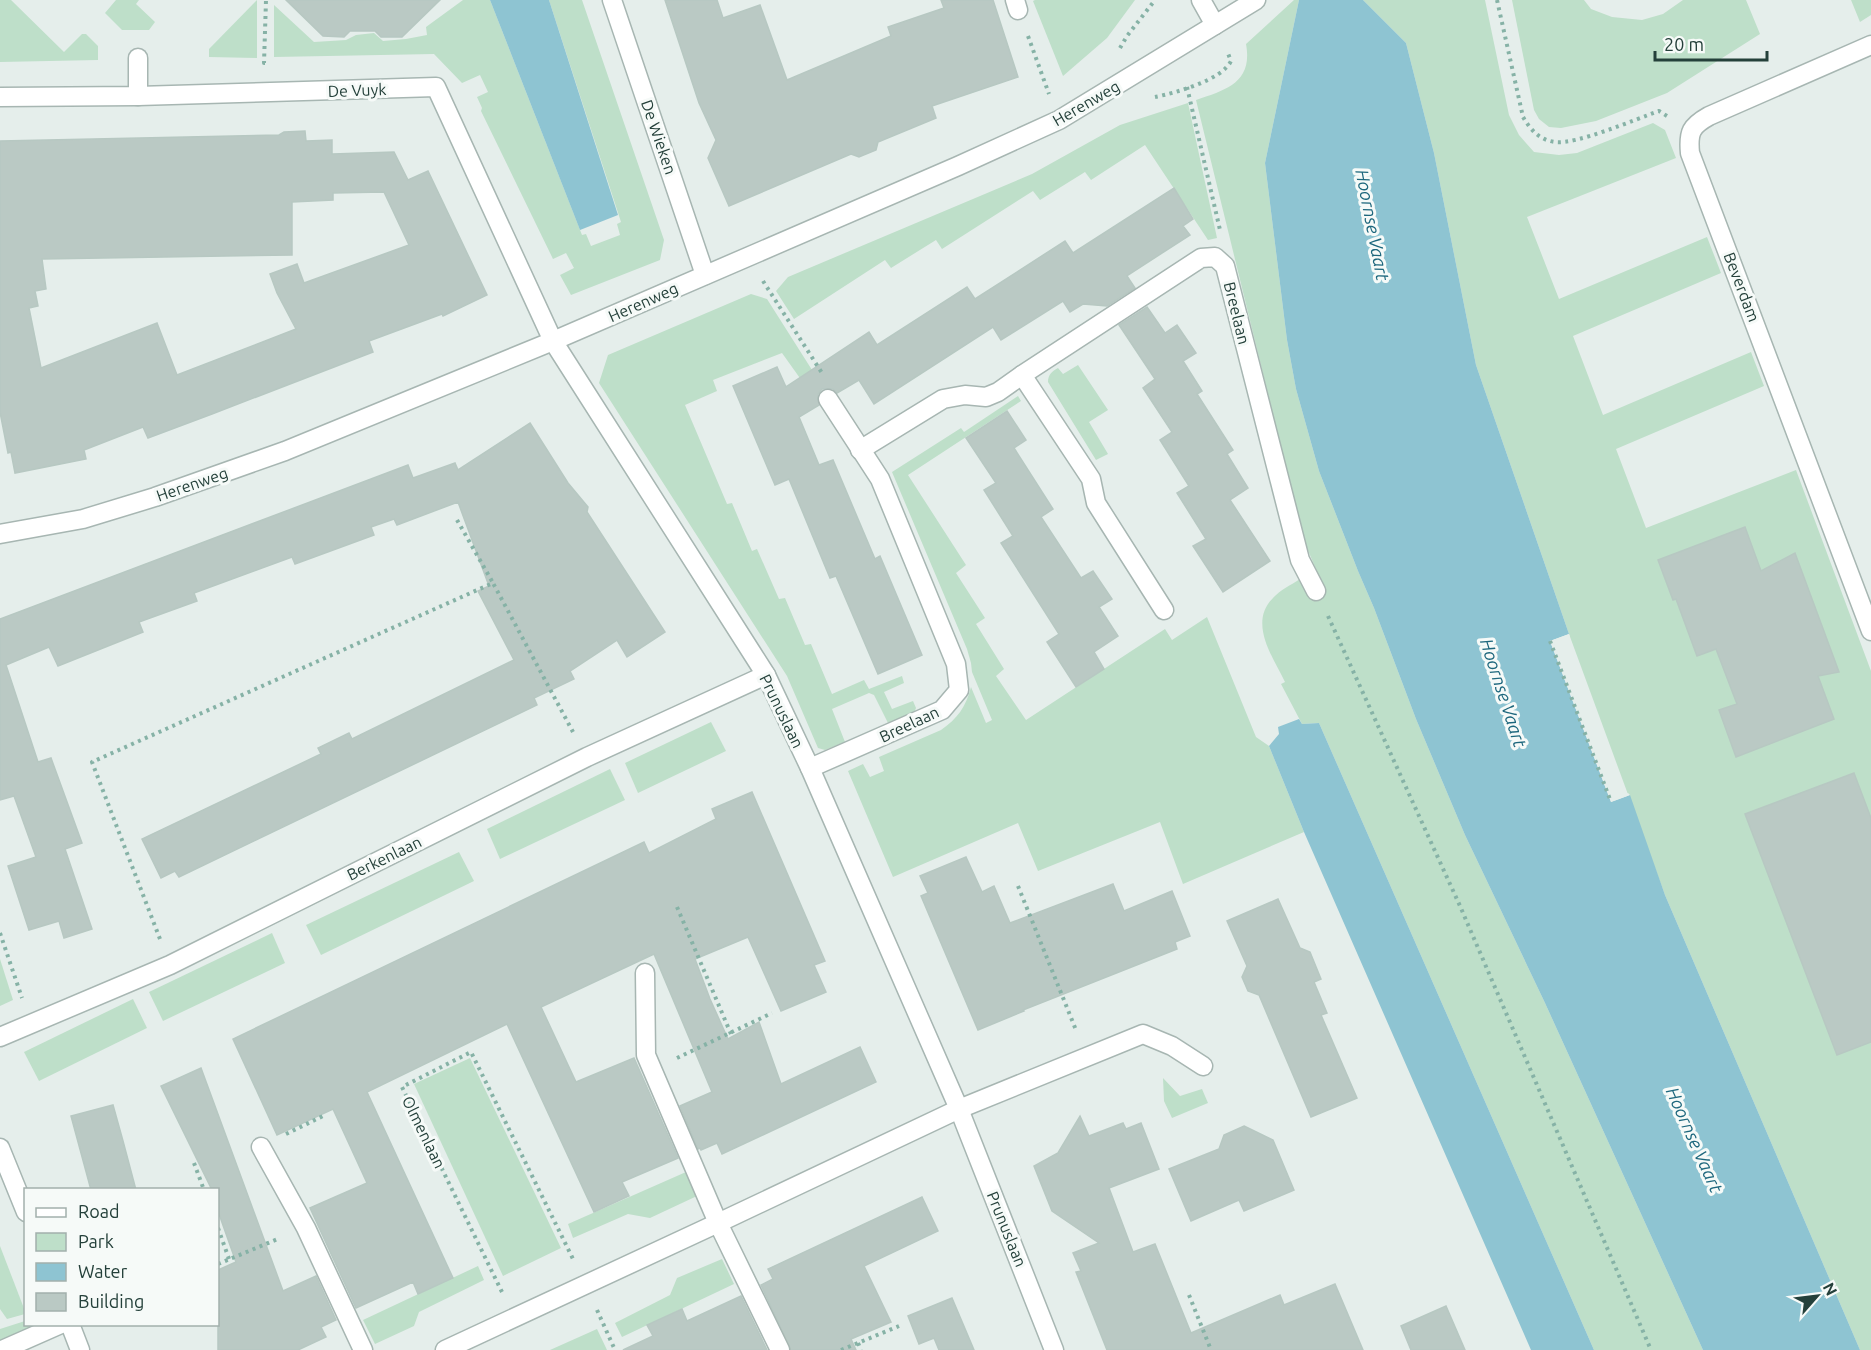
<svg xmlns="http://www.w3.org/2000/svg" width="1871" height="1350" font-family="Ubuntu,sans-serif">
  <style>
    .green { fill: #bedfc9 }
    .water { fill: #8ec4d2 }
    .pier { fill: #e5eeeb }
    .building { fill: #bac9c4; stroke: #b7c8c2; stroke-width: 1.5; fill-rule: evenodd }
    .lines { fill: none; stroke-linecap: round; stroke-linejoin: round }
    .minor-casing { stroke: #a7b6b2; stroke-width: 21 }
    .path { stroke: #86b2a6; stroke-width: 4; stroke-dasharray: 3 4.5; stroke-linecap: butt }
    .minor { stroke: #fff; stroke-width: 18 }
    .labels { text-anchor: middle; stroke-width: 6; stroke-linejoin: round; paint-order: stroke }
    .street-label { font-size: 16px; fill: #24403a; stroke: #f6faf8 }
    .water-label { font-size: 18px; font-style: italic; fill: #1d677d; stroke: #f6faf8 }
  </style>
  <rect width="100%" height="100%" fill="#e5eeeb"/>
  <g class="green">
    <path d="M0 0H11L64 52 82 34H86L98 46V60L0 62Z"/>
    <path d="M116 0H139L136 4 155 22 149 30H122L105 13Z"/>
    <path d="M257 0V58L209 57V49Z"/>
    <path d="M463 0H490L582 235 586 234 591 246 620 235 617 224 621 222 549 0H582L664 240 660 260 571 295 560 275 574 268 566 253 553 259 481 111 482 108 477 97 488 92 480 75 462 83 434 54 274 57V5L314 42 346 40 356 35 374 33 383 41 406 39 427 35 426 27Z"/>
    <path d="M1035 0H1135L1107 38 1063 76 1033 1Z"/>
    <path d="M1294 0H1299L1265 163 1287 340 1296 389 1319 471 1358 571 1374 608 1416 719 1465 835 1545 1003 1703 1350H1594L1319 723 1302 724 1281 684 1285 682C1273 657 1248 623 1273 598 1280 590 1291 585 1300 579L1324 588 1304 541 1196 100C1227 90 1253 82 1246 44Z"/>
    <path d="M1363 0H1485L1509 115 1519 135 1534 152 1559 155 1577 153 1653 123 1665 130 1676 158 1527 217 1559 299 1707 237 1721 273 1573 336 1603 415 1751 352 1764 386 1616 449 1646 528 1796 470 1871 671V1350H1860L1665 895 1569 634 1476 365 1434 153 1406 43Z"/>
    <path d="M1512 0H1584L1591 9 1612 17 1642 20 1663 14 1683 0H1746L1760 34 1667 93 1596 121 1561 128 1549 127 1539 119 1534 110Z"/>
    <path d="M1851 0H1871V15L1860 22Z"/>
    <path d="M1188 103 1217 238 1208 240 1145 145 1091 180 1085 172 1040 200 1033 191 942 249 936 240 891 268 885 260 794 319 776 291 788 277 1032 174 1120 125Z"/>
    <path d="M751 294 767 299 819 381 807 388 782 353 713 380 717 391 685 405 727 504 732 503 752 551 757 549 779 599 785 598 805 645 811 644 832 694 864 680 869 689 902 676 904 683 884 692 892 709 913 701 916 708 914 713 888 723 874 695 869 693 832 709 845 742 825 750 818 748 787 676 599 383 608 355Z"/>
    <path d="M1078 365 1108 410 1089 422 1108 454 1096 460 1048 382C1048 375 1052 371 1058 368L1063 374Z"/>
    <path d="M1018 396 1021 401 908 475 966 565 956 573 985 618 976 624 1004 669 996 676 1026 720 1165 629 1172 640 1207 617 1256 737 1269 746 1304 832 1183 884 1160 822 1038 871 1018 823 893 877 848 771 863 764 870 777 884 771 879 757 941 730C957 719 966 707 971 687L986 723 992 720 972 672 971 663 967 649 892 472 961 428 964 432Z"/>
    <path d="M711 722 726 751 638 793 625 763Z"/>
    <path d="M610 769 625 800 500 859 487 829Z"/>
    <path d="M459 852 474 881 321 955 306 925Z"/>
    <path d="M272 933 285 963 163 1021 149 992Z"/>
    <path d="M0 959 13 1000 0 1006Z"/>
    <path d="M133 999 147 1028 39 1081 24 1052Z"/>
    <path d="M470 1058 561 1248 503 1276 414 1084Z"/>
    <path d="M1163 1078 1180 1096 1202 1089 1208 1103 1172 1118 1164 1101Z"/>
    <path d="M686 1172 697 1196 650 1218 628 1214 573 1238 568 1224Z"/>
    <path d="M0 1246 25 1311V1314L7 1319 0 1309Z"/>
    <path d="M722 1259 734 1284 622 1337 615 1323 670 1295 677 1278Z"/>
    <path d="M478 1266 484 1280 419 1312 414 1326 375 1344 363 1320Z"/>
    <path d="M25 1321 26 1324 32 1325 34 1329 0 1342V1329Z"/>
    <path d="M597 1329 607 1350H550Z"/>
  </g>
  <g class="water">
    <path d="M490 0H549L618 215 580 230Z"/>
    <path d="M1299 0H1363L1406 43 1434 153 1476 365 1569 634 1550 641 1611 802 1630 795 1665 895 1860 1350H1703L1545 1003 1465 835 1416 719 1374 608 1358 571 1319 471 1296 389 1287 340 1265 163Z"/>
    <path d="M1299 719 1302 724 1319 723 1594 1350H1531L1304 832 1269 746 1279 734 1278 727Z"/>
  </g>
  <path class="pier" d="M1569 634 1570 637 1554 643 1612 799 1628 793 1630 795 1611 802 1550 641Z"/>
  <g class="building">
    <path d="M286 0H440L402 37H381L375 31H350L344 37 323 36Z"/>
    <path d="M665 0H717L723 18 760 5 787 80 891 36 888 27 944 8 941 0H993L1018 77 932 106 936 118 878 142 876 150 859 157 851 154 729 206 708 158 716 140 699 103Z"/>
    <path d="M305 131 306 141 332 140V154L394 152 408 180 428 171 487 295 443 316 442 314 369 341 373 352 212 414 148 438 143 427 84 450 86 459 15 473 11 452 8 453 0 412V141L279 135 284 132ZM384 192 409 245 304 283 297 264 270 274 277 293 296 329 177 375 157 323 41 368 29 308 38 306 35 291 46 289 42 259 292 255V202L333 200V193Z"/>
    <path d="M1174 188 1193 219 1183 226 1190 235 1128 275 1127 276 1135 288 1107 306 1083 304 1070 312 1063 301 1001 340 993 327 874 404 859 380 837 393 833 389H822L818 394 819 405 799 417 819 465 833 460 875 559 880 556 922 655 878 674 836 576 830 578 789 479 775 485 733 386 777 367 786 387 869 332 877 345 967 287 975 299 1065 241 1073 253Z"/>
    <path d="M1147 307 1165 333 1177 325 1196 353 1183 361 1202 391 1197 394 1233 450 1227 454 1248 488 1230 500 1270 561 1223 592 1193 546 1206 539 1177 493 1189 486 1160 440 1172 432 1143 388 1155 379 1119 325Z"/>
    <path d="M1007 411 1026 440 1014 448 1053 509 1041 517 1081 578 1093 571 1112 599 1099 607 1118 636 1094 652 1104 669 1076 687 1047 642 1059 634 1001 543 1013 536 984 490 996 483 966 438Z"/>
    <path d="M530 423 568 483 588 507 587 512 665 632 627 657 617 640 570 671 574 679 534 698 537 705 179 877 175 871 161 878 142 839 321 754 318 748 349 733 352 739 514 660 478 591 489 586 458 502 397 525 394 519 371 527 374 535 295 564 292 557 194 593 197 601 139 622 143 632 58 666 49 647 6 665 38 762 51 758 82 843 65 849 92 929 64 938 59 921 29 930 8 866 36 857 14 796 0 800V619L408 465 413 478 455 463 458 470Z"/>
    <path d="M1745 527 1761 571 1795 553 1839 672 1818 676 1834 719 1736 757 1719 710 1737 704 1716 649 1697 656 1676 599 1673 600 1658 560Z"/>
    <path d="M1854 773 1871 818V1042L1837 1055 1745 814Z"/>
    <path d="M752 792 825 961 814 965 826 992 781 1011 748 937 695 959 710 999 728 1039 759 1022 781 1084 860 1047 876 1082 722 1154 717 1143 701 1150 700 1148 698 1149 680 1106 712 1092 654 954 541 1007 576 1082 634 1058 678 1158 622 1182 629 1196 594 1212 507 1024 367 1092 453 1278 418 1294 413 1282 356 1308 310 1208 367 1183 333 1109 277 1135 233 1039 644 842 649 853 716 819 712 809Z"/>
    <path d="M966 857 982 892 994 886 1010 923 1113 884 1124 911 1172 891 1190 936 1175 942 1177 949 1023 1010 1024 1011 978 1030 921 896 928 893 920 876Z"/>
    <path d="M1278 899 1300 948 1310 952 1321 979 1314 982 1327 1013 1321 1015 1357 1098 1311 1117 1259 995 1248 991 1242 977 1247 966 1227 921Z"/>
    <path d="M201 1068 283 1291 316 1276 336 1320 321 1327 326 1337 298 1350H218V1270L236 1262 218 1211V1190H212L161 1086Z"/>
    <path d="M113 1105 123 1141 136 1190H91L71 1116Z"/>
    <path d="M1080 1116 1089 1136 1123 1123 1126 1129 1141 1123 1159 1169 1109 1188 1133 1252 1155 1244 1191 1333 1280 1295 1284 1305 1335 1284 1363 1350H1107L1076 1272 1081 1271 1073 1253 1099 1243 1052 1211 1034 1166 1058 1153Z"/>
    <path d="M1244 1126 1273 1140 1294 1190 1244 1211 1239 1200 1191 1221 1169 1169 1219 1149 1224 1135Z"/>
    <path d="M922 1197 938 1231 864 1266 891 1322 851 1339 856 1350H791L761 1285 773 1279 768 1269Z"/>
    <path d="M741 1296 767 1350H623L653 1336 647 1325 682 1309 687 1321Z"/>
    <path d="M952 1298 974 1350H939L934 1338 919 1344 908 1316Z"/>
    <path d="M1446 1306 1465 1350H1411L1401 1326Z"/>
  </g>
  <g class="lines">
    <g class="minor-casing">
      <g id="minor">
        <path d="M612 0 705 275"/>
        <path d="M1015 0 1018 10"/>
        <path d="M1201 0 1215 25"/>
        <path d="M1871 45 1709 116C1691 126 1688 132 1690 153L1871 631"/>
        <path d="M138 58V96"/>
        <path d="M0 97 138 96 436 87 553 341 766 675 810 768 959 1109 1054 1350"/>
        <path d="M1022 375 1091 479 1096 503 1164 610"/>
        <path d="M860 450 943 399 965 395 986 397 998 392 1022 375 1201 258 1215 257 1225 266 1300 560 1316 591"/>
        <path d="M0 534 83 519 155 497 285 451 553 341 958 166 1059 120 1256 0"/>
        <path d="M810 768 942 710 959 690 956 664 880 479 828 399"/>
        <path d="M645 973 646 1055 718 1223 780 1350"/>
        <path d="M0 1037 170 965 587 757 766 675"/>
        <path d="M261 1147 306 1228 363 1350"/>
        <path d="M0 1148 26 1212"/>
        <path d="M70 1324 80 1350"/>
        <path d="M2 1350 61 1324"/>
        <path d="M445 1350 718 1223 959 1109 1143 1034 1172 1046 1203 1066"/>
      </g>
    </g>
    <g class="path">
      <path d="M1497 0 1523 117C1530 129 1539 140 1555 142 1576 145 1636 119 1659 111L1667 116"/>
      <path d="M1028 36 1049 94"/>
      <path d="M1120 48 1127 36 1155 0"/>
      <path d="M265 63H264L266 0"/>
      <path d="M1187 87 1220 230"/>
      <path d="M1155 97C1175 93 1222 80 1231 61L1227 51"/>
      <path d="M763 281 822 373"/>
      <path d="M457 520 493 583"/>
      <path d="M1328 616 1460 906 1651 1350"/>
      <path d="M1550 641 1611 802"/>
      <path d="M1018 886 1076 1030"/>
      <path d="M677 907 731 1034"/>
      <path d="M0 933 22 998"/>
      <path d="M160 939 92 762 493 583 573 732"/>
      <path d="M677 1058 772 1013"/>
      <path d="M286 1134 323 1116"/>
      <path d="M194 1163 204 1190"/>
      <path d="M218 1228 229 1259"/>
      <path d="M218 1264 280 1238"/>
      <path d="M502 1292 402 1087 471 1052 573 1259"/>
      <path d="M1189 1295 1211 1350"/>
      <path d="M597 1310 615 1350"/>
      <path d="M858 1343 861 1350"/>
      <path d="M841 1350 899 1326"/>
    </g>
    <use href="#minor" class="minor"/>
  </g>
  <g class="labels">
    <g class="street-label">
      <text transform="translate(357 90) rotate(-2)" y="6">De Vuyk</text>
      <text transform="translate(1086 103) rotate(-30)" y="6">Herenweg</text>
      <text transform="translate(659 137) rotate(71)" y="6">De Wieken</text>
      <text transform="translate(1742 287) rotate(69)" y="6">Beverdam</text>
      <text transform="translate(643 302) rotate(-24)" y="6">Herenweg</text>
      <text transform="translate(1237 313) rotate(76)" y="6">Breelaan</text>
      <text transform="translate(192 484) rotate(-19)" y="6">Herenweg</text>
      <text transform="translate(782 711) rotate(64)" y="6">Prunuslaan</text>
      <text transform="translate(909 724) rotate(-25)" y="6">Breelaan</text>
      <text transform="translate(384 858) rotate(-26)" y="6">Berkenlaan</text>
      <text transform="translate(424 1132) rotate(64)" y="6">Olmenlaan</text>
      <text transform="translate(1007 1229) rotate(68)" y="6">Prunuslaan</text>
    </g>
    <g class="water-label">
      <text transform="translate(1372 225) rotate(79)" y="6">Hoornse Vaart</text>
      <text transform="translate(1503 693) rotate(72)" y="6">Hoornse Vaart</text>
      <text transform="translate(1694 1140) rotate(66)" y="6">Hoornse Vaart</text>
    </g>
  </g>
  <rect x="24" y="1188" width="195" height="138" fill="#f6faf8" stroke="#a2b0ac" stroke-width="1.5"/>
  <rect x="36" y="1208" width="30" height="9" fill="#ffffff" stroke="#a2b0ac" stroke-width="1.5"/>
  <text x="78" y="1218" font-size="18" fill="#24403a">Road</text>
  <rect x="36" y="1233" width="30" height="18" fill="#bedfc9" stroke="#a2b0ac" stroke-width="1.5"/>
  <text x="78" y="1248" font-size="18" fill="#24403a">Park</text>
  <rect x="36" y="1263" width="30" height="18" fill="#8ec4d2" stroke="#a2b0ac" stroke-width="1.5"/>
  <text x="78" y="1278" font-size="18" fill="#24403a">Water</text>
  <rect x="36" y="1293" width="30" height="18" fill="#bac9c4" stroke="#a2b0ac" stroke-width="1.5"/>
  <text x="78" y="1308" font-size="18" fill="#24403a">Building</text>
  <g transform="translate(1817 1296) rotate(62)" stroke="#f6faf8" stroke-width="4.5" paint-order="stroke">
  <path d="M0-4.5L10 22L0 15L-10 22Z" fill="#24403a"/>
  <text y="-9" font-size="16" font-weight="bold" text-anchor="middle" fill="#24403a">N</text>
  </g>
  <path d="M1655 51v9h112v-9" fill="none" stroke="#24403a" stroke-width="3"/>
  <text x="1664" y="51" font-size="18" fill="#24403a" stroke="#f6faf8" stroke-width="4.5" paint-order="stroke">20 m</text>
</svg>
